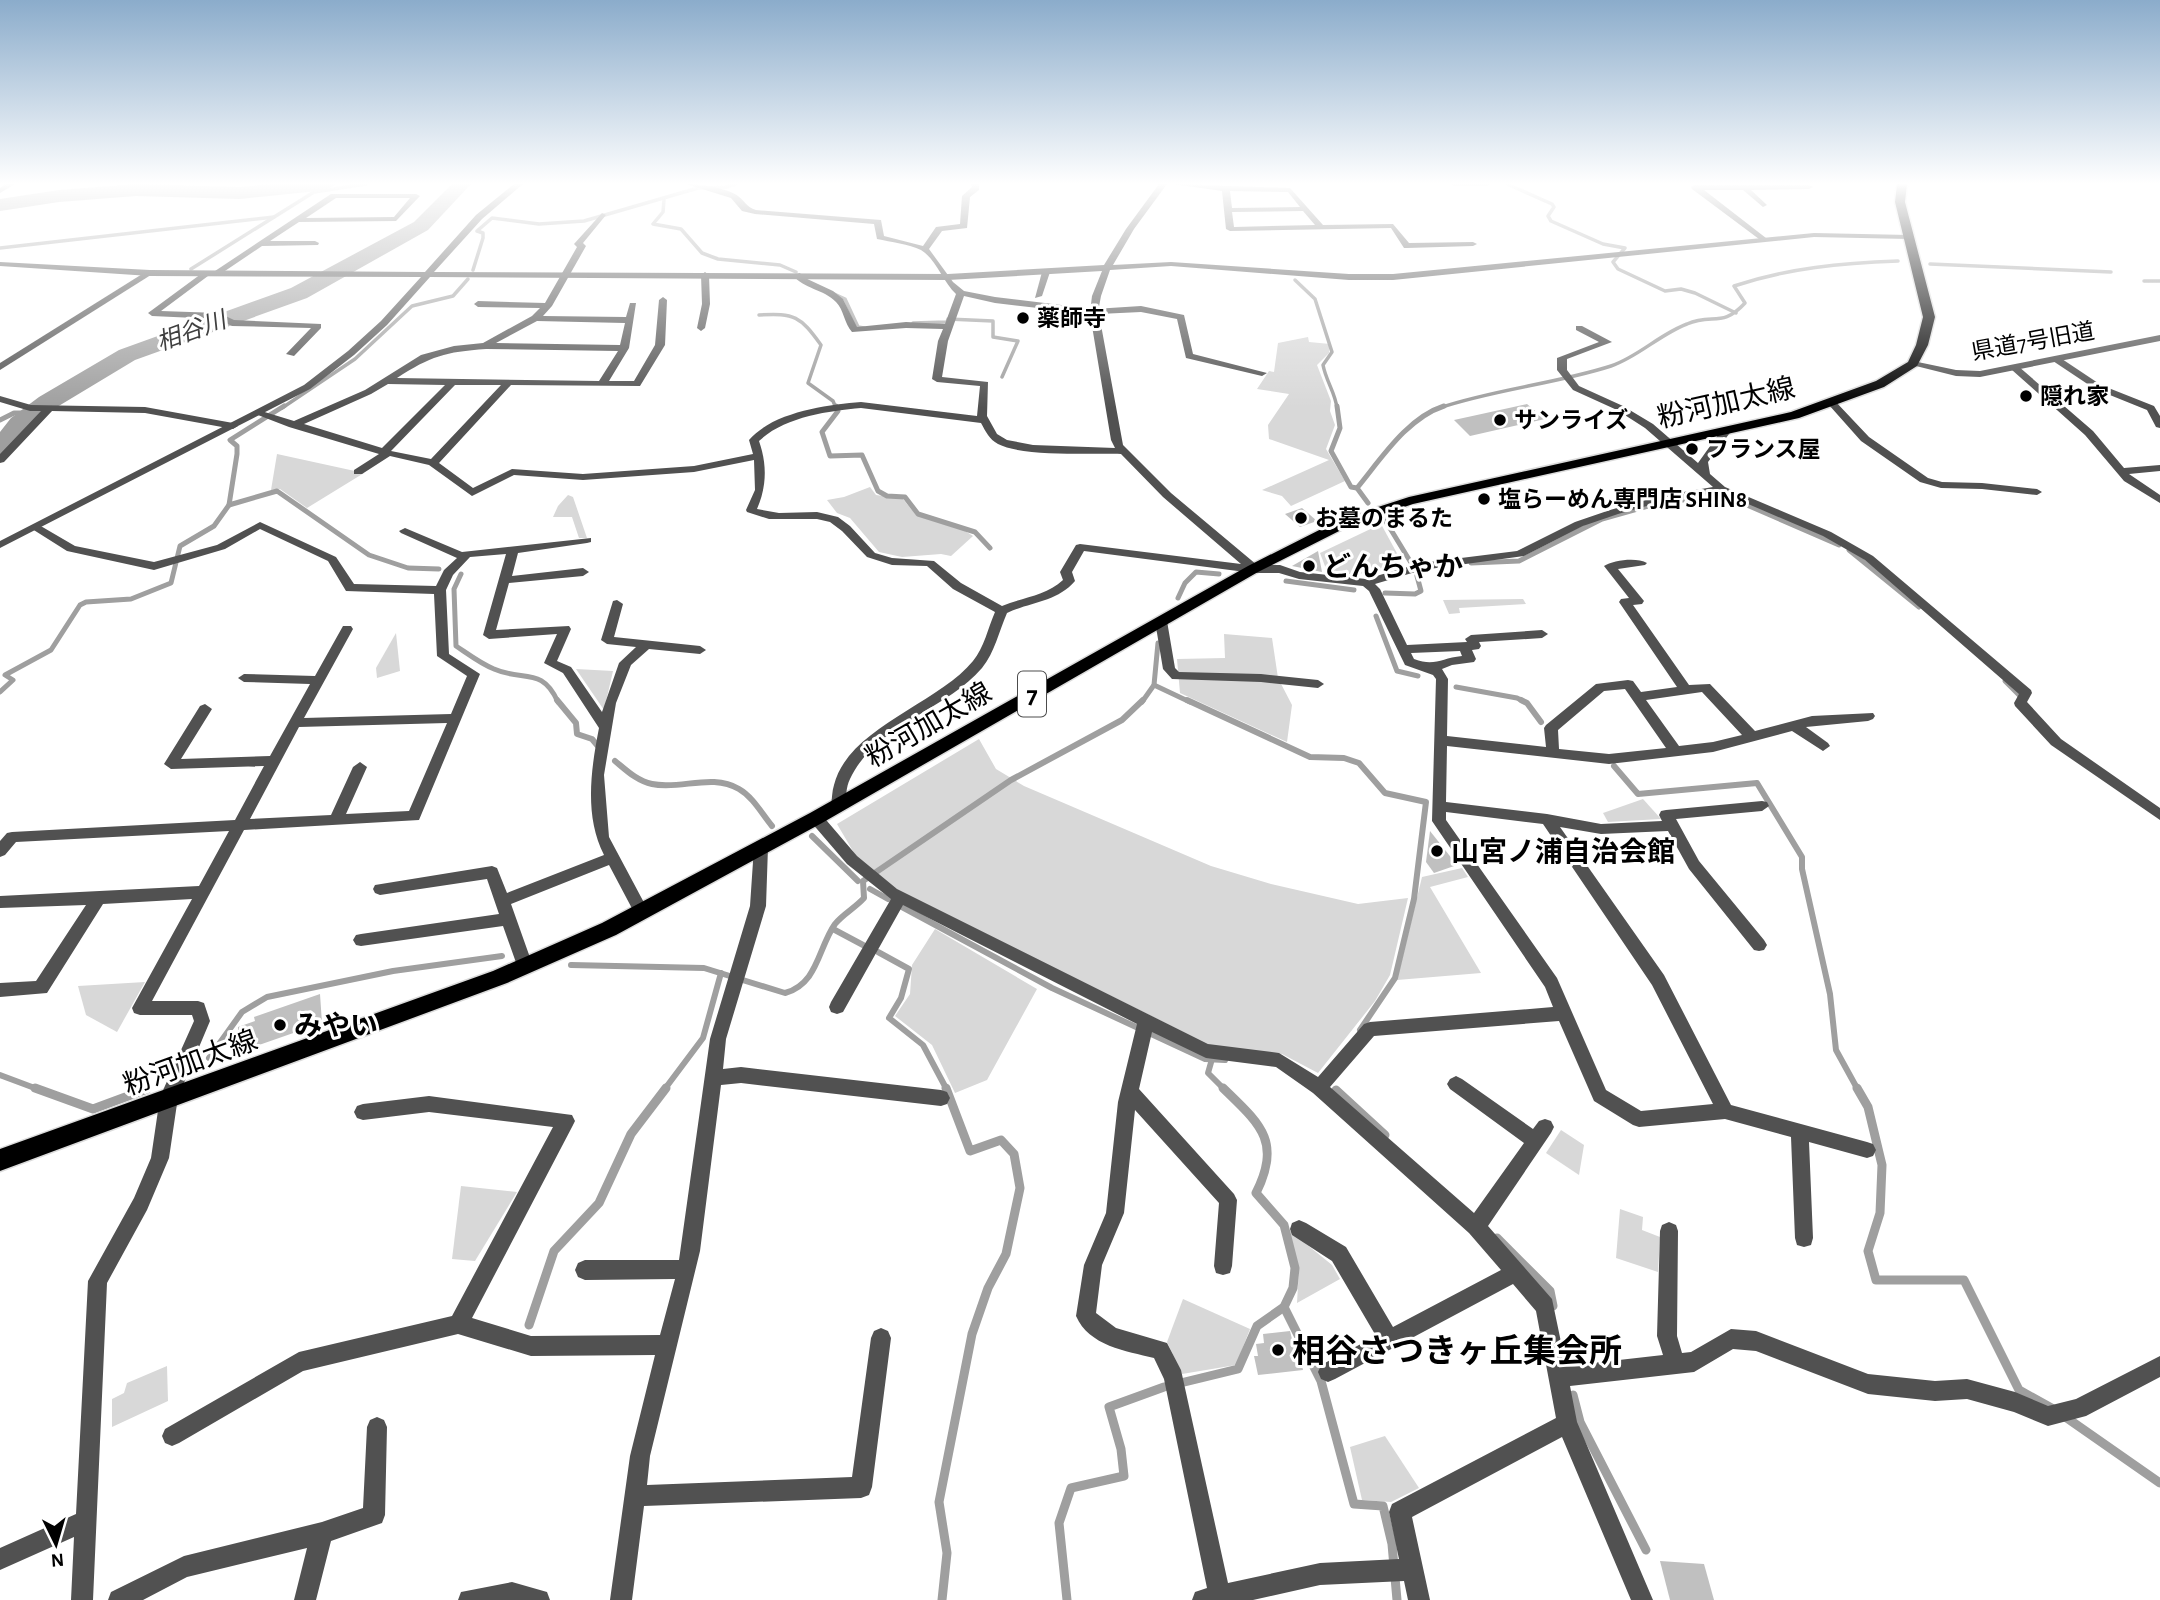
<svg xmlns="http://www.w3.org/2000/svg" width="2160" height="1600" font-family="'Alegreya Sans','Noto Sans JP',sans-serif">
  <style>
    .green { fill: #d8d8d8 }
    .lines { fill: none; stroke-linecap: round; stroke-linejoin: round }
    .stream-far3 { stroke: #9f9f9f; stroke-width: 3.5 }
    .stream-far2 { stroke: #9f9f9f; stroke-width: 5 }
    .stream-far1 { stroke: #9f9f9f; stroke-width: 6 }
    .stream { stroke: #9f9f9f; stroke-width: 9 }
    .river { fill: #9f9f9f; fill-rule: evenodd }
    .building { fill: #c0c0c0 }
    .primary-casing { stroke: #dbdbdb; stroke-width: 3 }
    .minor { fill: #515151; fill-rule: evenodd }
    .tertiary { fill: #515151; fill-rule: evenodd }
    .primary { fill: #000; fill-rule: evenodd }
    .poi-dot { fill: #000; stroke: #fff; stroke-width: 2.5 }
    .labels { text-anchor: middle; stroke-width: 6; stroke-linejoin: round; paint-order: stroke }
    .far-poi-label { font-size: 23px; font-weight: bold; fill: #000; stroke: #fff; text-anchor: start }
    .far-street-label { font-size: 23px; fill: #000; stroke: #fff }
    .far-water-label { font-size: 24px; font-style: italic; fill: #404040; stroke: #fff }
    .shield { fill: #fff; stroke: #4c4c4c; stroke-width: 2 }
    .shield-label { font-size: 26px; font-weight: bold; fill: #000 }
    .street-label { font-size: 28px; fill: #000; stroke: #fff }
    .poi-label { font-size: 28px; font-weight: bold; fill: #000; stroke: #fff; text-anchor: start }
    .near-poi-label { font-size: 33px; font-weight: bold; fill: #000; stroke: #fff; text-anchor: start }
  </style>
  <rect width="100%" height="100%" fill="#fff"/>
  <g class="green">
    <path d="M1308 337 1309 342 1330 344 1329 353 1317 365 1331 401 1330 411 1335 425 1326 449 1345 481 1291 506 1282 496 1262 490 1329 460 1269 439 1268 425 1289 394 1257 389 1269 371 1274 372 1278 343Z"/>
    <path d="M277 454 364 473 307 508 280 489 271 490Z"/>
    <path d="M870 487 876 495 903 499 916 515 962 529 973 536 951 556 941 554 902 557 879 552 850 518 837 513 827 500 844 497Z"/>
    <path d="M568 495 573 497 587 538H579L572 517H553L558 506Z"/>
    <path d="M1381 524 1405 568 1357 574H1328L1320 553Z"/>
    <path d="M1523 599 1526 604 1459 608 1460 613 1449 614 1443 600Z"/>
    <path d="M396 633 400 671 377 678 376 668Z"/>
    <path d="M1224 634 1272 638 1278 678 1292 705 1287 742 1180 693 1177 659 1225 658Z"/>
    <path d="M576 669 613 671 604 710Z"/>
    <path d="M979 739 996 769 1024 786 1211 866 1271 884 1358 904 1408 898 1390 975 1375 1001 1318 1073 1282 1054 1210 1045 897 890 857 858 837 824Z"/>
    <path d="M1643 799 1661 819 1608 822 1603 813Z"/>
    <path d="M1462 868 1468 877 1430 887 1481 973 1397 980 1422 877Z"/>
    <path d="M935 929 1037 989 987 1080 955 1093 932 1045 895 1016 910 994 912 965Z"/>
    <path d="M145 982 117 1032 86 1015 78 986Z"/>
    <path d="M1561 1130 1584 1145 1579 1175 1546 1153Z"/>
    <path d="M461 1186 517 1192 475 1261 452 1259Z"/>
    <path d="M1620 1209 1643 1217 1642 1230 1660 1237 1658 1272 1616 1258Z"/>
    <path d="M1289 1230 1332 1265 1340 1279 1297 1303 1299 1268Z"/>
    <path d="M1183 1299 1250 1329 1236 1365 1182 1374 1167 1342Z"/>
    <path d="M167 1366 168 1401 112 1427V1399L124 1393 127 1383Z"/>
    <path d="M1385 1436 1419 1488 1391 1502 1362 1500 1350 1447Z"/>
  </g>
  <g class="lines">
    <g class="stream-far3">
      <path d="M1453 184H1487"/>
      <path d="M1507 184 1552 204 1554 207 1548 216 1551 221 1603 244 1625 248 1613 262 1618 269 1665 291 1681 289 1695 293 1736 313"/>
      <path d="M664 200 663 212 653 224 681 229 702 253 718 259 780 265 796 272"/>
      <path d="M0 248 274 217"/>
      <path d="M1930 264 2111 272"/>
      <path d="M191 269 314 192 366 184"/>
      <path d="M473 270 483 238V233L477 231 492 218 539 224 584 221 698 188 726 187 735 184"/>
      <path d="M1295 280 1315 299 1332 352 1323 365C1326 381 1335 392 1337 408"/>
      <path d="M2144 281H2160"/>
      <path d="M832 293 845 299 858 327 864 328"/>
      <path d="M759 315C795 313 800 316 821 345L808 383 833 401 836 408"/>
      <path d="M913 323 947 322 948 319 993 321V337L1018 341 1002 377"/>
      <path d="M282 408 355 359 412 306 453 296 468 279"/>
      <path d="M1439 408C1495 389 1555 384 1611 366 1638 357 1660 334 1687 324 1713 313 1722 328 1745 303L1734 286C1788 268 1842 263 1898 261"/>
    </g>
    <g class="stream-far2">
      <path d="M284 406 230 440 237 446V454L229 505 277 491 369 555 408 568 439 569"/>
      <path d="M836 406 838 411 822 432 830 456 862 455 878 491 887 496 905 497 918 514 975 532 990 548"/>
      <path d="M1337 406 1340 428 1331 451 1351 487 1357 488"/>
      <path d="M0 420 14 413H34"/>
      <path d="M1368 503 1357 488C1381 459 1407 418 1444 406"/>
      <path d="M1385 520 1413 566"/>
      <path d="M1849 550 1919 607"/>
      <path d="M1471 563 1519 561 1602 519 1659 503 1724 495 1839 545"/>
      <path d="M461 574 454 589 456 646C468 654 481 664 494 669 523 682 542 666 558 702"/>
      <path d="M1286 581 1354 590"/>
      <path d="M1385 593 1415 594 1421 591 1417 576"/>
      <path d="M1178 598 1185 583 1196 572 1219 574"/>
      <path d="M1376 616 1397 671 1418 676"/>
      <path d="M2005 681 2023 699"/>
      <path d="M1154 685 1190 702"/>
      <path d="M1456 687 1517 698 1525 702"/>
      <path d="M0 692 13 680 5 675 51 650 80 605 86 602 131 599 171 583 180 546 214 526 229 505"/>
      <path d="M1142 702 1154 685 1158 643"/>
    </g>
    <g class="stream-far1">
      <path d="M557 700 576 723 577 734 592 739 597 745"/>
      <path d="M1187 700 1310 757 1344 758 1359 763 1385 793 1426 802 1414 899 1395 978 1360 1030"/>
      <path d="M1521 700 1527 703 1541 722"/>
      <path d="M615 761C626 770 637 781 652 784 681 790 712 773 739 789 753 797 762 814 772 826"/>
      <path d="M1614 766 1638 794 1757 783 1802 857V869L1830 994 1836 1050 1858 1090"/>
      <path d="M812 836 858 881"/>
      <path d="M870 889 888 899"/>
      <path d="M902 907 1052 988 1205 1059 1225 1060"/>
      <path d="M833 929 863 945"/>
      <path d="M878 952 909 969 901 998 889 1018 923 1045 947 1090"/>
      <path d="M571 965 704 968 785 993C818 984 818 948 835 924 843 914 855 908 864 898L863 881 1011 780 1122 720 1143 700"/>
      <path d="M209 1058 242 1012 267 997 393 971 502 956"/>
      <path d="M1212 1059 1208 1073 1225 1090"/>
      <path d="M0 1075 40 1090"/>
      <path d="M664 1090 703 1038 721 973"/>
    </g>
    <g class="stream">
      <path d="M35 1088 93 1109 147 1089"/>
      <path d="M1857 1088 1868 1107 1882 1165 1880 1213 1868 1251 1876 1280H1964L2019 1390 2055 1410"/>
      <path d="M1336 1090 1385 1135"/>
      <path d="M1497 1238 1550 1291 1553 1306"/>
      <path d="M1284 1307 1321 1381 1354 1504 1383 1506 1392 1544 1397 1600"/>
      <path d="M529 1325 554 1251 599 1203 631 1134 666 1088"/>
      <path d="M1573 1395 1580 1422 1646 1550"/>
      <path d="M2064 1416 2160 1483"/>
      <path d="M942 1600 947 1553 939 1502 972 1334 988 1288 1006 1254 1020 1188 1014 1154 1001 1140 970 1151 946 1088"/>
      <path d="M1067 1600 1059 1523 1071 1488 1124 1476 1121 1449 1109 1407 1164 1387 1238 1369 1257 1326 1284 1307 1293 1288 1295 1268 1284 1225 1256 1193C1282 1141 1260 1124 1223 1088"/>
    </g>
    <g class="river">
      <path d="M136 184 240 187 273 184H336L327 190 240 199 136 196 59 202 0 211V199L59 190Z"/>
      <path d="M452 184H471L428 230 307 298 135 360 57 407 29 428 9 454 0 457V432L11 418 39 397 119 350 291 288 414 222Z"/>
    </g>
  </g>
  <g class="building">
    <path d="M1527 404 1545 419 1470 436 1454 420Z"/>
    <path d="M1302 508 1317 521 1300 527 1285 514Z"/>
    <path d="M1318 551 1322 572 1292 566Z"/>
    <path d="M1430 831 1457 865 1434 873 1426 862Z"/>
    <path d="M320 994 322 1023 239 1052 238 1027 255 1021 254 1017Z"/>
    <path d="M1290 1331 1293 1343H1297L1303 1370 1258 1375 1254 1356H1258L1256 1344 1264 1343 1263 1334Z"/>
    <path d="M1660 1561 1704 1564 1714 1600H1670Z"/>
  </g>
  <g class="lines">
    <g class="primary-casing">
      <path id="primary" d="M1897 184H1907L1905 202 1935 317 1928 345 1917 366 1884 387 1799 418 1413 504 1351 525 1258 572 822 823 616 935 507 983 0 1171V1149L493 971 602 923 810 813 1248 566 1341 519 1409 497 1791 412 1876 381 1908 362 1916 345 1923 317 1895 202Z"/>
    </g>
    <g class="minor">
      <path d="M6 184H15L0 193V188Z"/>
      <path d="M686 184C699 184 728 188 738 196 745 201 746 207 756 210L881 220 884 236 923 246 936 227 960 224 962 196 972 187 971 184H979V190L970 197 967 228 942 231 929 249 953 282 964 291 995 297 1094 309 1141 306 1184 315 1193 354 1267 373 1262 376 1186 358 1177 319 1141 312 1099 314 1123 445 1171 493 1257 565H1280L1300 572 1366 579 1421 563 1517 551 1575 522 1610 510 1660 496 1713 487 1645 428 1617 410 1573 390 1557 370V358L1599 342 1576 330V326H1582L1612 342 1567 359V370L1579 386 1623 406 1653 424 1698 463 1723 428H1731L1732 430 1708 462 1710 474 1725 487 1831 532 1873 556 2031 690 2032 693 2027 702 2061 739 2160 808V820L2051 745 2015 706 2014 703 2019 694 1865 560 1823 536 1720 492 1661 502 1618 514 1583 526 1524 556 1422 570 1375 584 1380 589 1407 645 1467 642 1465 639 1471 635 1542 630 1548 634 1542 638 1479 642 1481 646 1479 649 1472 650 1476 659 1474 662 1452 665 1442 669 1448 679 1447 736 1546 747 1544 728 1546 725 1596 684 1628 680 1633 681 1641 692 1677 687 1619 602 1621 599 1629 598 1604 566C1613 560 1637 557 1647 563L1645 565 1618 569 1644 601 1642 604 1633 605 1689 685 1710 684 1755 731 1812 716 1873 713 1875 716 1873 719 1868 721 1806 727 1828 743 1830 746 1823 751 1792 731 1713 752 1609 764 1447 746 1446 802 1547 814 1601 824 1662 821 1659 815 1661 811 1666 810 1762 801 1767 802 1769 806 1762 811 1676 819 1699 861 1764 940 1767 945 1764 950 1759 951 1754 950 1689 869 1668 831 1601 834 1560 827 1664 975 1731 1105 1867 1142 1873 1144 1876 1150 1873 1156 1867 1158 1809 1142 1813 1238 1811 1245 1804 1247 1797 1245 1795 1238 1791 1137 1725 1119 1639 1127 1633 1125 1594 1101 1559 1021 1374 1036 1330 1087 1474 1213 1524 1143 1450 1089 1447 1084 1450 1079 1456 1076 1462 1079 1533 1129 1539 1121 1545 1119 1551 1121 1554 1127 1551 1133 1488 1226 1552 1299 1566 1366 1663 1355 1657 1336 1660 1231 1662 1225 1669 1222 1676 1225 1678 1231 1677 1336 1682 1353 1691 1352 1731 1329 1756 1331 1868 1374 1935 1381 1967 1379 2015 1392 2048 1406 2076 1399 2160 1356V1377L2086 1416 2048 1426 2014 1412 1967 1399 1935 1401 1868 1394 1756 1351 1733 1349 1694 1372 1570 1386 1577 1422 1653 1600H1631L1562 1437 1412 1517 1430 1600H1408L1404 1581 1320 1585 1253 1600H1192L1195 1592 1207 1588 1164 1379 1154 1358C1126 1351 1089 1346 1076 1316L1084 1265 1106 1213 1118 1102 1137 1024 903 905 843 1012 837 1014 831 1012 829 1007 831 1002 891 899 847 864 811 822 809 818 811 814H821L857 856 897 889 1208 1044 1279 1053 1318 1077 1364 1024 1370 1022 1553 1007 1545 987 1432 821 1436 679 1433 675 1405 665 1369 591 1363 586 1299 579 1279 573H1253L1084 551 1072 572 1075 581C1057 602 1030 602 1007 613 999 631 995 652 982 668 945 711 875 725 850 779 846 787 846 797 845 806L838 811 831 806C832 799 832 791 834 785 848 728 938 704 973 661 984 648 988 628 995 612L953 589 927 566 892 565 867 557 842 531 830 522 817 519H769L747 512 746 510 755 490 754 460 694 472 583 480 514 475 472 496 429 465 390 456 362 474H354V470L379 454 289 427 253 413 258 410 294 421 365 390 421 355 454 346 483 343 532 316 540 308 478 307 474 304 478 301 545 303 577 247 574 244 602 213 606 215 583 243 586 246 552 306 543 316 626 317 630 303H636L629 348 609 381H634L655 345 659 300 663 297 667 300 665 345 640 386 511 385 439 463 473 488 512 469 583 474 694 466 753 454 749 440C773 412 826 405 861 402L977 416 980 386 937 382 932 379 938 341 943 329 906 328 852 332C844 323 844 310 836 302 824 289 803 289 793 275L800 273 803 277 833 291 843 299 857 327 906 322 945 324 956 294C943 282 936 259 921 250 909 244 891 242 877 239L874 224 755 214 742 211 731 198ZM964 296 995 303 1090 314 1111 440 1115 448 1033 445 1007 440 997 434 987 416 988 382 942 377 948 341ZM537 321 625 323 620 345 496 343ZM486 349 618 351 599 381 397 378C431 356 445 352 486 349ZM388 384 445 385 382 448 304 424 371 394ZM455 385H501L431 459 391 451ZM861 408 981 423C986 432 989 439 998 444 1023 457 1091 453 1121 454L1163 497 1241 564 1080 544 1076 545 1060 572 1063 580C1046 596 1023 597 1002 606L961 583 934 561 892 558 875 553 850 526 838 517 817 512 779 513 757 509C767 486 767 464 759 441 784 417 828 411 861 408ZM1460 651 1462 656C1441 658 1435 667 1414 659L1411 653ZM1625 689 1666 748 1609 754 1559 749 1558 730 1604 691ZM1702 692 1742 735 1713 742 1679 746 1646 700ZM1446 812 1543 824 1652 985 1713 1104 1641 1111 1606 1090 1557 978 1446 820ZM1152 1032 1206 1058 1276 1067 1313 1093 1469 1233 1501 1270 1393 1327 1346 1247 1306 1223 1299 1220 1292 1223 1290 1229 1292 1235 1332 1261 1376 1336 1321 1365 1318 1372 1321 1379 1328 1382 1335 1379 1513 1284 1536 1311 1556 1418 1392 1504 1389 1512 1399 1559 1320 1563 1228 1583 1181 1370 1167 1343 1116 1328 1096 1313 1102 1265 1124 1213 1135 1110 1219 1203 1214 1266 1216 1273 1223 1275 1230 1273 1232 1266 1237 1200 1234 1194 1139 1089Z"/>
      <path d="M1173 184 1290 188 1323 225 1393 224 1409 243 1473 242 1477 244 1473 246 1407 248H1404L1391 228 1230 231 1226 229 1222 191ZM1230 191 1288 192 1300 207 1232 208ZM1303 211 1315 225 1234 227 1232 212Z"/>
      <path d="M1695 185H1809L1813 187 1809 189 1751 190 1767 205 1763 207 1743 190H1704L1766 238 1767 240 1763 242 1692 189 1691 187Z"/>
      <path d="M331 194H416L420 196 396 221 299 222 270 241H315L319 243 318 245 262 246 219 275 212 273 161 311 219 313 234 320 321 324V328L294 356 286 354 311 328 232 326 217 319 152 316 148 313 205 271 212 273ZM336 198H410L394 217 306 218Z"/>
      <path d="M1046 269 1050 272 1042 296 1035 298 1042 272Z"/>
      <path d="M147 271 154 273 0 370V363Z"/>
      <path d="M705 272 709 275 710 304 705 328 701 331 697 328 702 304 701 275Z"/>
      <path d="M2053 357H2059L2101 385 2154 406 2160 416V428L2156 427 2147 410 2095 389 2053 361Z"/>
      <path d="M2012 366H2018L2093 431 2124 468 2160 465V471L2129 474 2160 495V503L2124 481 2085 435 2012 370Z"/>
      <path d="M0 396 31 405 145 407 233 423 238 426 233 429 145 413 52 411 4 462 0 463V454L41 411H30L0 402Z"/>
      <path d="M1829 401H1835L1869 437 1928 478 1942 482 1982 483 2037 489 2042 492 2037 495 1982 489 1941 488 1920 482 1861 441 1829 405Z"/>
      <path d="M260 522 336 557 354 584 436 586 444 570 457 558 401 533 399 531 405 528 462 552 591 538V542L587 543 518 553 512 576 583 568 589 572 583 576 509 583 496 630 569 626 571 629 557 661 571 667 602 712 619 663 636 647 607 644 601 640 613 601 617 600 623 604 614 637 700 646 706 650 700 654 649 649 631 665 616 703 604 775 609 837 649 912 646 916 641 918 636 916 609 865 511 904 533 966 531 971 525 973 519 971 503 926 361 946 356 945 353 940 356 935 361 934 499 914 487 879 380 895 375 893 373 889 375 885 492 866 497 868 507 893 604 855C584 816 591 769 599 728L563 673 544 663 557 634 489 639 483 635 506 554 470 557 453 575 446 590 449 654 480 674 419 820 244 830 152 1001H198L204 1003 210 1021 178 1097 169 1158 147 1210 107 1283 93 1600H71L74 1537 0 1570V1548L76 1514 88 1281 134 1198 151 1158 160 1097 194 1021 192 1015H140L134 1013 132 1008 192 899 103 904 47 993 0 997V983L36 981 86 905 0 908V896L199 886 229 831 16 842 5 855 0 857V841L7 833 12 832 235 820 264 766 171 769 164 764 200 706 205 704 212 709 181 759 270 756 310 684 244 682 238 678 244 674 315 676 343 626H351L353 629 304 718 451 714 467 676 437 656 434 594 346 591 328 561 260 529 225 549 154 570 67 551 29 527 35 524 39 525 75 546 154 562 217 545ZM447 723 409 811 346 814 367 767 360 762 353 767 331 815 250 819 299 727Z"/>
      <path d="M1161 617 1167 621 1175 668 1179 672 1261 674 1318 680 1324 684 1318 688 1261 682 1172 679 1163 669 1155 621Z"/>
      <path d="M761 841 766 843 768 847 766 906 726 1039 723 1069 741 1067 941 1090 947 1092 950 1098 947 1104 941 1106 741 1083 721 1085 700 1251 650 1456 647 1485 852 1477 871 1338 874 1331 881 1328 888 1331 891 1338 872 1487 869 1495 861 1498 644 1506 632 1600H610L630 1456 655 1355 531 1356 458 1334 303 1371 179 1443 172 1446 165 1443 162 1436 165 1429 299 1352 452 1316 553 1127 429 1112 363 1120 357 1118 354 1112 357 1106 363 1104 429 1096 572 1115 575 1121 572 1127 472 1318 531 1336 660 1335 675 1279 585 1280 578 1277 575 1270 578 1263 585 1260H679L710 1039 750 906 754 847 756 843Z"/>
      <path d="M377 1417 384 1420 387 1427 385 1515 382 1523 331 1541 316 1600H294L307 1548 187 1577 143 1600H108L111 1592 184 1556 322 1522 363 1508 367 1427 370 1420Z"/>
      <path d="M512 1582 547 1592 550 1600H458L461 1592Z"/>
    </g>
    <g class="tertiary">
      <path d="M514 184H523L482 219 434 272 948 274 1104 265 1126 229 1159 184H1167L1134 229 1113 265 1171 262 1349 274H1393L1814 233 1909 235 1913 237 1909 239 1814 237 1393 280H1349L1171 266 1110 270 1101 296 1098 312 1094 315 1090 312 1092 296 1102 271 948 280 430 277 387 325 354 355 310 389 0 548V541L304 385 348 351 381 321 421 277 150 276 0 266V262L150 270 425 272 476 215Z"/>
      <path d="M2160 335V341L1980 377 1956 376 1908 364 1913 361 1956 370 1980 371Z"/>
    </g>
    <use href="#primary" class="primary"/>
  </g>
  <linearGradient id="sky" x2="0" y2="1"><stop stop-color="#8baccb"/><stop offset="0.45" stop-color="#fff"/><stop offset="1" stop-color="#fff" stop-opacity="0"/></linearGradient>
  <rect width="2160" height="408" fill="url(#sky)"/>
  <g class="poi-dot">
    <circle cx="1023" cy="318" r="7"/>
    <circle cx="2026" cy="396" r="7"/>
    <circle cx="1500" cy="420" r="7"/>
    <circle cx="1692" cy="449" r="7"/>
    <circle cx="1484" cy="499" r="7"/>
    <circle cx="1301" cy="518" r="7"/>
    <circle cx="1309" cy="566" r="7"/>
    <circle cx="1437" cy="851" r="7"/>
    <circle cx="280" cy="1025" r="7"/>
    <circle cx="1278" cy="1350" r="7"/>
  </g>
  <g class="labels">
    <g class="far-poi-label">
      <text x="1037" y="326">薬師寺</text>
      <text x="2040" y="404">隠れ家</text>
      <text x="1514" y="428">サンライズ</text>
      <text x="1706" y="457">フランス屋</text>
      <text x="1498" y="507">塩らーめん専門店 SHIN8</text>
      <text x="1315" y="526">お墓のまるた</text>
    </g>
    <g class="far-street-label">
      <text transform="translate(2033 341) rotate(-10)" y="8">県道7号旧道</text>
    </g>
    <g class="far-water-label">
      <text transform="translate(191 331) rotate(-20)" y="8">相谷川</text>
    </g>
    <rect class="shield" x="1018" y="671.5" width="28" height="45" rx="5"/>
    <g class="shield-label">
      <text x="1032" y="703">7</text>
    </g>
    <g class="street-label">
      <text transform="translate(1726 402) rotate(-13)" y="10">粉河加太線</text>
      <text transform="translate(928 724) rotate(-30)" y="10">粉河加太線</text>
      <text transform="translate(190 1062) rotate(-20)" y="10">粉河加太線</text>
    </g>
    <g class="poi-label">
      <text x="1323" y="576">どんちゃか</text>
      <text x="1451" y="861">山宮ノ浦自治会館</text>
      <text x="294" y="1035">みやい</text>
    </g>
    <g class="near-poi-label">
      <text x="1292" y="1362">相谷さつきヶ丘集会所</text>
    </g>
  </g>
  <g transform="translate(56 1544) rotate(175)" stroke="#ffffff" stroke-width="5" paint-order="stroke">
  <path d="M0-5L12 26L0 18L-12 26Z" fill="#000000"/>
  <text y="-10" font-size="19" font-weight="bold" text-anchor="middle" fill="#000000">N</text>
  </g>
</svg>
